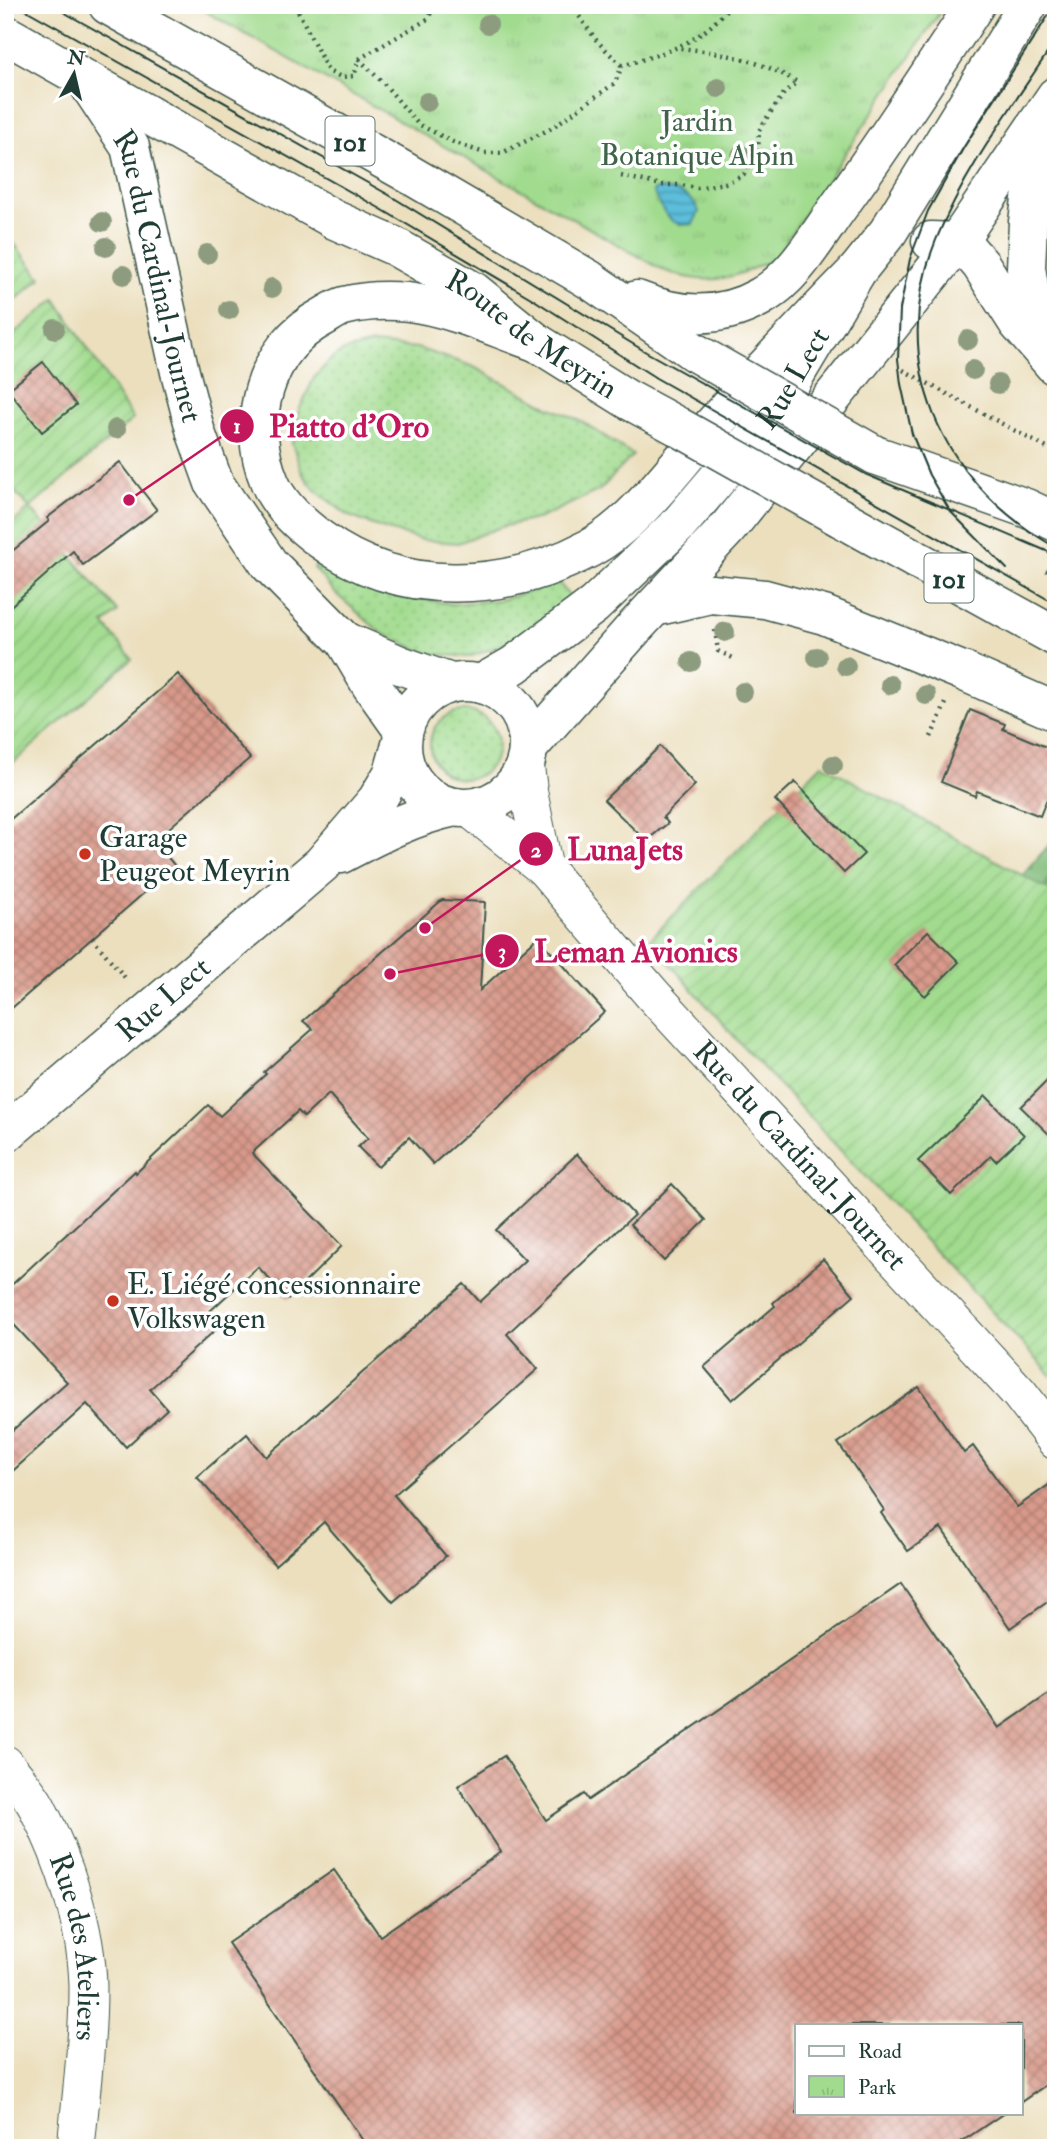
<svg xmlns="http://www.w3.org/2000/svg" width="1061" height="2153" font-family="'IM FELL Double Pica',serif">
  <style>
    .grass { fill: url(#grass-dots); stroke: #608c61; stroke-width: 2 }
    .forest { fill: url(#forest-firs); stroke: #507c56; stroke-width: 2 }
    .park { fill: url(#park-tufts); stroke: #608c61; stroke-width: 2 }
    .garden { fill: url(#garden-furrows); stroke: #608c61; stroke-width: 2 }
    .water { fill: url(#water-rules); stroke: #3e7e88; stroke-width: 2 }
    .building { fill: url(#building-cross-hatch) }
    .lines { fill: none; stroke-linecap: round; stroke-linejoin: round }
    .minor-casing { stroke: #3e5549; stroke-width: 39 }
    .major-casing { stroke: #3e5549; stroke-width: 41 }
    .path { stroke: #3e5549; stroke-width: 4.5; stroke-dasharray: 2 5; stroke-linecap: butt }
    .minor { stroke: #fff; stroke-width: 37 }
    .major { stroke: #fff; stroke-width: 38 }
    .tram { stroke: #1f3d34; stroke-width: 2 }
    .major-bridge-casing { stroke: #3e5549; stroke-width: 41; stroke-linecap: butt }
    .major-bridge { stroke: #fff; stroke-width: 38 }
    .tree { fill: #8d9b7e }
    .poi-dot { fill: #c8321e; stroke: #fff; stroke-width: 2.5 }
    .labels { text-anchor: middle; stroke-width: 7; stroke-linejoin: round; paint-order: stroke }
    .shield { fill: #fff; stroke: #627771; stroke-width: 2 }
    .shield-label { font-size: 28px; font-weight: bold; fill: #1f3d34 }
    .park-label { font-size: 30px; fill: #40644a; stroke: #fff }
    .street-label { font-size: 30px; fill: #1f3d34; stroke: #fff }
    .poi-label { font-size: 30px; fill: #1f3d34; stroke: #fff; text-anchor: start }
    .leader { fill: none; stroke: #c2185b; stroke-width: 2.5 }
    .callout-dot { fill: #c2185b; stroke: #fff; stroke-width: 2.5 }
    .mark-label { font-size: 21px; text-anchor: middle; font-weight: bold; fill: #fff }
    .callout-label { font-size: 32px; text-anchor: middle; font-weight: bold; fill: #c2185b; stroke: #fff; stroke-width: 7; stroke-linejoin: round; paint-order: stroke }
  </style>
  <defs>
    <pattern id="grass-dots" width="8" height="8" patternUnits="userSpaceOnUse" patternTransform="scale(1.75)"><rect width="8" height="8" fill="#a1db8e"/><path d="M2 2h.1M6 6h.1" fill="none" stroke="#8abd7b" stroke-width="1.8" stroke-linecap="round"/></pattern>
    <pattern id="forest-firs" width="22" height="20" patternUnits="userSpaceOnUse" patternTransform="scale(1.75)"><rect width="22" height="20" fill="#80bb79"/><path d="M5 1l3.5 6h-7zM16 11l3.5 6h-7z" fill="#689964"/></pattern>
    <pattern id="park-tufts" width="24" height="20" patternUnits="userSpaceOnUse" patternTransform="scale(1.75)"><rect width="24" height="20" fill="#a1db8e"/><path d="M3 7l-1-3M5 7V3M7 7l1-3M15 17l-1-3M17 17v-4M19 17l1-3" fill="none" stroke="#8abd7b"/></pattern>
    <pattern id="garden-furrows" width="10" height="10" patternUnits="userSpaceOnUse" patternTransform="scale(1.75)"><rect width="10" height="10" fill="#a1db8e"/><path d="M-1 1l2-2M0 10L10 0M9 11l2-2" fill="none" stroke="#8abd7b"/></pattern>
    <pattern id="water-rules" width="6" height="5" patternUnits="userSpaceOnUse" patternTransform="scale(1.75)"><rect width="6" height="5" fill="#5dbedb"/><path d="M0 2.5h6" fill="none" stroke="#4c9cb2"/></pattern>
    <pattern id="building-cross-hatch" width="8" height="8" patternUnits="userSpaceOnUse" patternTransform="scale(1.75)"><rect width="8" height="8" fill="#d99a8b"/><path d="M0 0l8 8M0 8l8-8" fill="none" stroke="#af7f72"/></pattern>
  </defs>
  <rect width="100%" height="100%" fill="#fff"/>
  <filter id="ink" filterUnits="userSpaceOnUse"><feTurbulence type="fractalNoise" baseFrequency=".0143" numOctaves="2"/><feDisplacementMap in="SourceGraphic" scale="14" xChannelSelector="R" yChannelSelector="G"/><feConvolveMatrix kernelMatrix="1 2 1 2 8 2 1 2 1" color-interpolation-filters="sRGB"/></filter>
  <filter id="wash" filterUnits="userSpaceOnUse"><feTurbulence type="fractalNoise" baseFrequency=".00686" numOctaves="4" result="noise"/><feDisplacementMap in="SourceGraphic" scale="28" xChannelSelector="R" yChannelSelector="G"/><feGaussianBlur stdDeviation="1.57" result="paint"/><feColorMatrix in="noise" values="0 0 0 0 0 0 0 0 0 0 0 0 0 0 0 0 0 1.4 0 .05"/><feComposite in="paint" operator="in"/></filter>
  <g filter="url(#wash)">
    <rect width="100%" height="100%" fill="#ebdfbe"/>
    <g class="grass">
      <path d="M373 344 417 348 472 366 547 406 581 421 633 455 600 490 540 518 501 527 458 543 422 540 384 529 349 516 316 491 302 473 292 443 299 410 314 378 331 359 344 351Z"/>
      <path d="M318 563 384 593 452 604 500 600 559 583 571 598 519 639 469 657 426 653 381 633 335 593 314 568Z"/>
      <circle cx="464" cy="745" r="34"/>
    </g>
    <path class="forest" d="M1056 837V894L1022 876Z"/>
    <path class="park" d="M194 5H945L775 258C733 279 709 288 663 270Z"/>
    <g class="garden">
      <path d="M5 232 41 278 5 309Z"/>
      <path d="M56 299 133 419 30 508 118 612 104 624 132 659 5 770V530L30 508 5 482V341Z"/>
      <path d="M822 764 1056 894V1380L739 1042 649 940Z"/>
    </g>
    <path class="water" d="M656 189C674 189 693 194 699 212L693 224C669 229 663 210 653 192Z"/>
    <g id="blocks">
      <g class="building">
        <path d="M43 362 76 405 42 432 8 390Z"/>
        <path d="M120 462 157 510 83 565 73 551 5 611V557L49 521 47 518Z"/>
        <path d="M178 674 250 758 154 841 175 866 5 1014V824Z"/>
        <path d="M970 710 1005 724 1003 729 1056 751V804L1046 801 1040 816 977 791 975 796 941 782Z"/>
        <path d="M660 746 695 785 663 817 668 823 646 841 604 800Z"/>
        <path d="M795 782 864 854 844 873 775 800Z"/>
        <path d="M442 900 485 902 480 990 538 937 605 1012 433 1164 409 1137 378 1167 358 1147 368 1138 329 1094 304 1117 298 1111 252 1153 342 1246 288 1299 258 1267 210 1311 222 1324 150 1389 167 1409 126 1447 87 1404 5 1478V1437L67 1382 5 1315V1291L135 1171 136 1173 208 1105 220 1116 266 1074 264 1072 313 1029 303 1021Z"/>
        <path d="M928 931 959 962 925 996 894 965Z"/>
        <path d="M1056 1072V1141L1021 1107Z"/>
        <path d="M986 1096 1024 1135 996 1161 991 1156 951 1195 918 1161Z"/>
        <path d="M577 1154 634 1215 507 1334 538 1369 394 1495 446 1556 393 1602 324 1522 275 1565 197 1477 247 1434 266 1457 464 1284 480 1302 525 1260 496 1230Z"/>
        <path d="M672 1184 706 1220 664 1261 630 1225Z"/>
        <path d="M823 1259 854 1295 732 1400 704 1367 775 1306 773 1303Z"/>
        <path d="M919 1387 964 1453 973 1446 1017 1507 1056 1480V1596L1010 1628 941 1528 908 1551 881 1513 884 1510 838 1443Z"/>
        <path d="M901 1584 999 1728 1056 1689V2078L1021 2102V2025H797V2113H1004L952 2148H368L228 1943 334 1870 380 1936 501 1852 458 1786 504 1756 546 1820 584 1794 588 1800Z"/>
      </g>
    </g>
  </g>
  <g filter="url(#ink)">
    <use href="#blocks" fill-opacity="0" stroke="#3e5549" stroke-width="2"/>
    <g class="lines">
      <g class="minor-casing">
        <g id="minor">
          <path d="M525 763 529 794 544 868"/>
          <path id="s1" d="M469 808 544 868 653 995 1019 1393 1056 1441"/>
          <path id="s2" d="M5 1764C16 1778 29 1792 37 1807 64 1859 87 1928 88 1987 88 2041 81 2094 76 2148"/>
        </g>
      </g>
      <g class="major-casing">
        <g id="major">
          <path d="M108 5 402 170 590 280 694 352"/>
          <path id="s3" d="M5 34 335 220 394 246 473 291 536 342 627 399 677 426"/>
          <path id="s4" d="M91 88 130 147 180 372 196 433 214 483 269 564 345 641 371 685 403 730"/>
          <path d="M931 241 957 242 969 251 981 265 1018 323 1054 365"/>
          <path d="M637 300C678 317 719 320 760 297 794 278 815 240 837 209 885 143 930 74 975 5"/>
          <path d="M1045 341 1033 310 1026 268 1028 222 1034 177 1053 127"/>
          <path d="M536 342C495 328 451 307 408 302 388 300 363 301 344 306 337 308 330 313 323 317 264 348 244 422 270 483 279 505 301 525 320 539 400 598 505 593 590 548 633 525 670 473 702 437 752 381 804 325 857 271"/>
          <path d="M875 455 1026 508 1056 522"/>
          <path d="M841 518 1056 637"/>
          <path d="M654 607 711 594 765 599 824 615 960 670 1056 712"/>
          <path d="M345 641 400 665 451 683"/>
          <circle cx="465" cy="745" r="63"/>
          <path id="s5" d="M481 684 514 665 594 605 679 524 770 417 857 271 888 232 1028 5"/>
          <path d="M528 748 635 627 727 529 957 242 1056 96"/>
          <path d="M341 854C379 834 413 816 455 807"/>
          <path id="s6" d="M5 1134 322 864 377 800 393 773 401 745"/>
        </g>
      </g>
      <g class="path">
        <path d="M295 5 328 71 341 77 354 76 359 59 428 19 435 5"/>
        <path d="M571 5 597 41 622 66"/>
        <path d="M359 59 386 86 418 124 453 142 484 153H502L550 129 615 83 622 66C668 51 700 45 730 5"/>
        <path d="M621 176 662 185H681L697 188 725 183 736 179 744 174 758 153 759 131 766 119 785 92 797 82C758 59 724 53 680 48"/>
        <path d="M903 370 1056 453"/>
        <path d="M1046 570 1056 576"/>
        <path d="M715 630 718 651 733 658"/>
        <path d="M931 737 946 703"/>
        <path d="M92 938 127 980"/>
      </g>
      <use href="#minor" class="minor"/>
      <use href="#major" class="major"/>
      <g class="tram">
        <path d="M17 5 381 209 531 298 656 378 1056 604"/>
        <path d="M51 5 389 195 646 352 865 474 1056 555"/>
        <path d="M1050 544C940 479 887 363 936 240 965 169 1014 104 1056 40"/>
        <path d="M1007 569 950 511 929 475 912 434 901 384 898 359 900 309 910 259 928 211 964 147 1055 5"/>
      </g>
      <g class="major-bridge-casing">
        <g id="major-bridge">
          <path d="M694 352 875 455"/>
          <path d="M677 426 841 518"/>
        </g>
      </g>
      <use href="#major-bridge" class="major-bridge"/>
    </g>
    <g class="tree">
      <circle cx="488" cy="24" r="10"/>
      <circle cx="718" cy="88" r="10"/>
      <circle cx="427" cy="102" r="10"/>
      <circle cx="741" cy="155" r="10"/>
      <circle cx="102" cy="222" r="10"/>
      <circle cx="106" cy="247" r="10"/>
      <circle cx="207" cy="254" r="10"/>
      <circle cx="123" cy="275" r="10"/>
      <circle cx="272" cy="288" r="10"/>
      <circle cx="229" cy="310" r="10"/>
      <circle cx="55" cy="329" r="10"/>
      <circle cx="968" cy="340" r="10"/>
      <circle cx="973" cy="370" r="10"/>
      <circle cx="998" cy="384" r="10"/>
      <circle cx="116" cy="429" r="10"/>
      <circle cx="725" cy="632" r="10"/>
      <circle cx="817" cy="657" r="10"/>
      <circle cx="691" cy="662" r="10"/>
      <circle cx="846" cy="666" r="10"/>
      <circle cx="890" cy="685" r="10"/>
      <circle cx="743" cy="692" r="10"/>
      <circle cx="926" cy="695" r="10"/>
      <circle cx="833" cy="765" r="10"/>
    </g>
  </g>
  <g class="poi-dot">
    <circle cx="85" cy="854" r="7"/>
    <circle cx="113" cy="1301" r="7"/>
  </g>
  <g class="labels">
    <g class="shield">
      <rect x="325.5" y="116.5" width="49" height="49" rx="5"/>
      <rect x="924.5" y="553.5" width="49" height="49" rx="5"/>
    </g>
    <g class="shield-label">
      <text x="350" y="151">101</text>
      <text x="949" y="588">101</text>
    </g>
    <g class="park-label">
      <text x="697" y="131">Jardin<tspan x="697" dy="34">Botanique Alpin</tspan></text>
    </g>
    <g class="street-label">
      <text dy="10" stroke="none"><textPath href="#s4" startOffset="203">Rue du Cardinal-Journet</textPath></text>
      <text dy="10" stroke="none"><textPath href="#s3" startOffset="607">Route de Meyrin</textPath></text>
      <text dy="10" stroke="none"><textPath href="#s5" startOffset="441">Rue Lect</textPath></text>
      <text dy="10" stroke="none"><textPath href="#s6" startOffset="208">Rue Lect</textPath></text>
      <text dy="10" stroke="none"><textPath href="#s1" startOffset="481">Rue du Cardinal-Journet</textPath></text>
      <text dy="10" stroke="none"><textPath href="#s2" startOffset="201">Rue des Ateliers</textPath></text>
    </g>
    <g class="poi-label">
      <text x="99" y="847">Garage<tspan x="99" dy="34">Peugeot Meyrin</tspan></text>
      <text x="127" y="1294">E. Liégé concessionnaire<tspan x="127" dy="34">Volkswagen</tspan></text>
    </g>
  </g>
  <path class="leader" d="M129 500L237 426M425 928L536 849M390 974L502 951"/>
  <g class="callout-dot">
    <circle cx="129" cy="500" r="7"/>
    <circle cx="425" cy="928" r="7"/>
    <circle cx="390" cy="974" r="7"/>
    <circle cx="237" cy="426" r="18"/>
    <circle cx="536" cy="849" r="18"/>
    <circle cx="502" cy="951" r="18"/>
  </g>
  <g class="mark-label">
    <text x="237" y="433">1</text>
    <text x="536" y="857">2</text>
    <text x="502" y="958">3</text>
  </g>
  <g class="callout-label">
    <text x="349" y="437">Piatto d'Oro</text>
    <text x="625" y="860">LunaJets</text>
    <text x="636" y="962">Leman Avionics</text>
  </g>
  <rect width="1061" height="2153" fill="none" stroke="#fff" stroke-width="28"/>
  <rect x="795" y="2024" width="228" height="91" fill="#ffffff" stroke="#a5b1ae" stroke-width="2"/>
  <rect x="809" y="2046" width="35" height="10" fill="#ffffff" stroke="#a5b1ae" stroke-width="2"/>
  <text x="858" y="2058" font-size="21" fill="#1f3d34">Road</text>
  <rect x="809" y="2076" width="35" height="21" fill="url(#park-tufts)" stroke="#a5b1ae" stroke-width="2"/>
  <text x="858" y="2094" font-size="21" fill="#1f3d34">Park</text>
  <g transform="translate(74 74) rotate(8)" stroke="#ffffff" stroke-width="5" paint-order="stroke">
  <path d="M0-5L12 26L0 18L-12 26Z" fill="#1f3d34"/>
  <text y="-10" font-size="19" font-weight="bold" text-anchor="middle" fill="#1f3d34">N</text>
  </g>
</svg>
